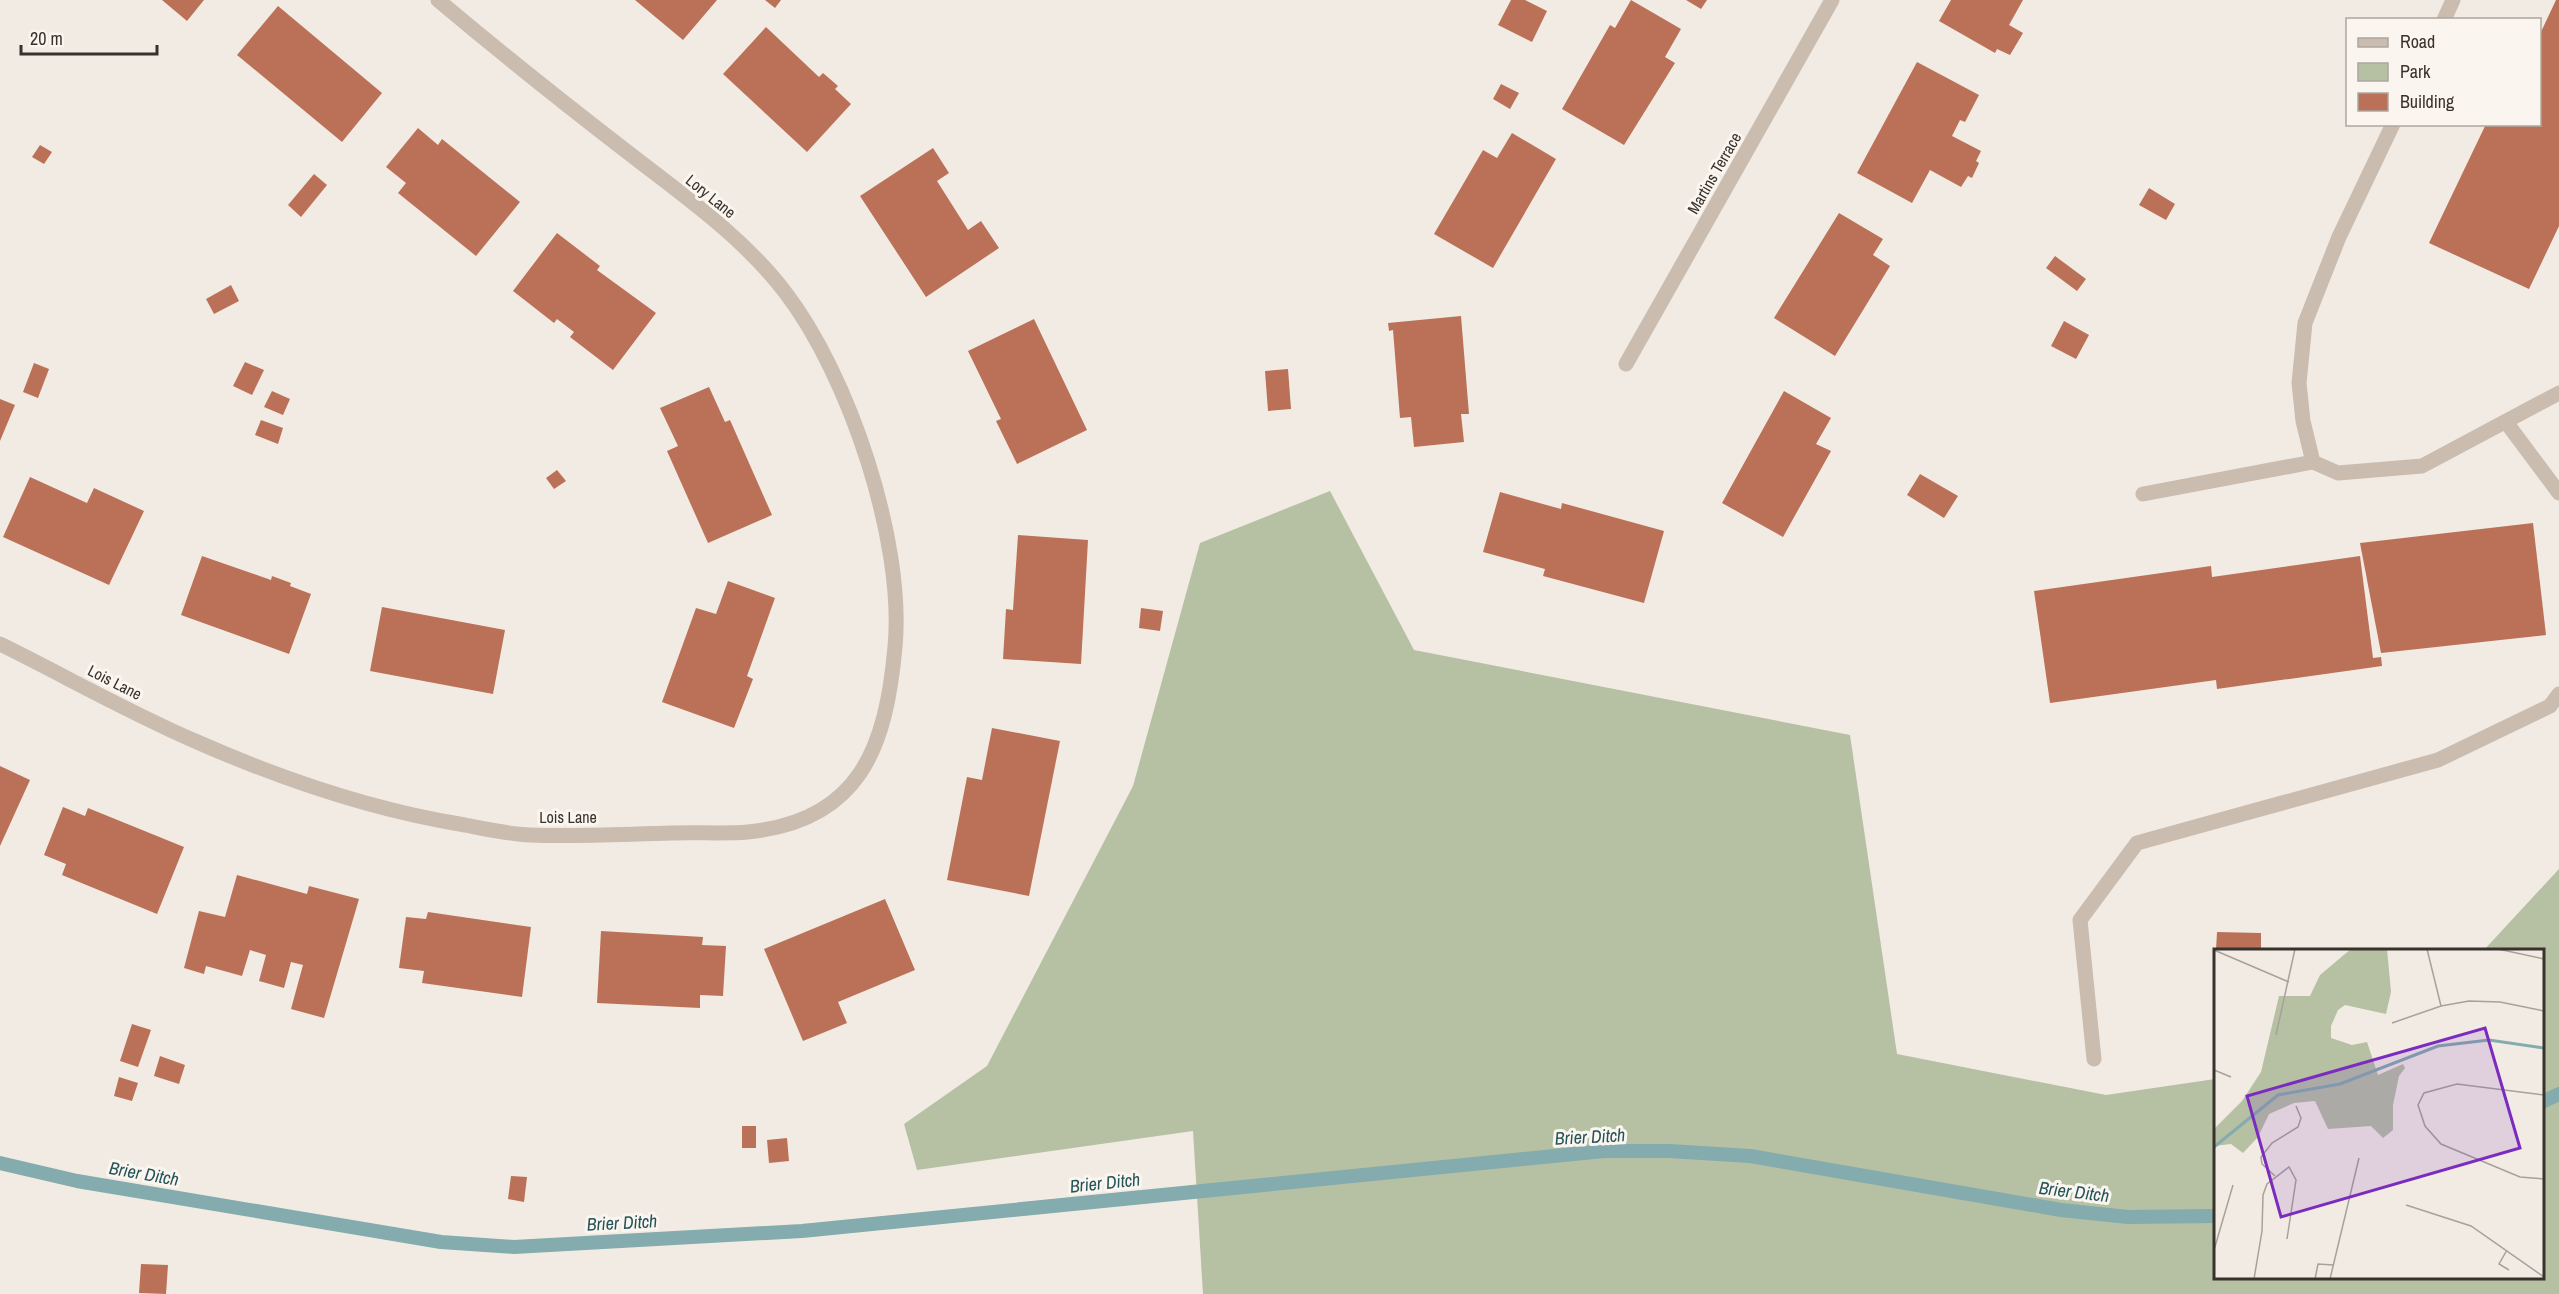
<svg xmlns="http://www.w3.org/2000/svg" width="2559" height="1294" font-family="'Archivo Narrow',sans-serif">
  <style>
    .green { fill: #b6c0a3 }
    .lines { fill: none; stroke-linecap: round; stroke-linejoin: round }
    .stream { stroke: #84abad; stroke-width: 14 }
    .building { fill: #bb7157 }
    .service { stroke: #cabcaf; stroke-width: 15 }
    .minor { stroke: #cabcaf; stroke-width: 15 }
    .labels { text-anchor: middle; stroke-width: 6; stroke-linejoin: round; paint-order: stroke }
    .street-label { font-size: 16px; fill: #39312c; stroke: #faf5ef }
    .water-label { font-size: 18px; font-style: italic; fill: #255458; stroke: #faf5ef }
    .inset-river { fill: none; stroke: #84abad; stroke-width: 3 }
    .inset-road { fill: none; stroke: #a8a19a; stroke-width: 1.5 }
    .view { fill: #7b2cbf; fill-opacity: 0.15; stroke: #7b2cbf; stroke-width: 3 }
    .inset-edge { fill: none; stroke: #39312c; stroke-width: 3 }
  </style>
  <rect width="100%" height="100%" fill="#f2ebe3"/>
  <path class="green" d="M1330 491 1414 650 1850 735 1897 1054 2106 1095 2215 1079 2216 1278H2542V950H2484L2559 869V1294H1203L1193 1131 917 1170 904 1124 987 1066 1133 786 1200 543Z"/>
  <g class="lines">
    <g class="stream">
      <path d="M2542 1102 2559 1094"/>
      <path d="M0 1163 77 1181 441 1242 514 1247 802 1231 1604 1151H1669L1750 1156 2061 1210 2128 1217 2216 1216"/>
    </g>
  </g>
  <g class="building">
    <path d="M162 0H204L187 21Z"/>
    <path d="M635 0H717L683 40Z"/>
    <path d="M765 0H781L775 8Z"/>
    <path d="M1511 0H1525L1547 11 1532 42 1498 25Z"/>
    <path d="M1631 0 1681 29 1665 57 1675 63 1624 145 1562 109 1610 25 1615 28Z"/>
    <path d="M1686 0H1707L1701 9Z"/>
    <path d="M1951 0H2023L2009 25 2023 33 2010 55 1997 49 1995 53 1939 21Z"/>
    <path d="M2556 0H2559V226L2529 289 2429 243 2486 124H2540V34Z"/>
    <path d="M278 6 382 93 342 142 237 55Z"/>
    <path d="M766 27 819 77 823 73 838 86 835 89 851 104 807 152 723 74Z"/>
    <path d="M1917 62 1979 95 1965 122 1960 120 1952 136 1981 151 1976 161 1979 163 1972 178 1968 176 1961 187 1930 170 1912 203 1857 173Z"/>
    <path d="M1501 84 1519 93 1510 109 1493 99Z"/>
    <path d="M418 128 438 145 442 139 520 202 476 256 398 193 406 183 386 167Z"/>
    <path d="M1512 133 1556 159 1493 268 1434 234 1483 150 1497 158Z"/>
    <path d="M40 145 52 152 44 164 32 157Z"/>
    <path d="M933 148 949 173 937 181 968 230 981 221 999 248 926 297 860 196Z"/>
    <path d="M314 174 327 185 301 217 288 205Z"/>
    <path d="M2149 188 2175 204 2166 220 2139 205Z"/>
    <path d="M1839 213 1883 239 1873 255 1890 266 1835 356 1774 318Z"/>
    <path d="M557 233 600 266 597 270 656 313 613 370 570 337 574 332 557 319 554 323 513 291Z"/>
    <path d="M2055 256 2086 279 2077 291 2046 268Z"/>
    <path d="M231 285 239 301 214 314 206 299Z"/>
    <path d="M1461 316 1469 414H1461L1464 442 1414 447 1411 417 1400 418 1393 330 1389 331 1388 323Z"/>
    <path d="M1034 319 1087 430 1017 464 996 421 1001 419 968 351Z"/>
    <path d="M2064 321 2089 335 2076 359 2051 346Z"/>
    <path d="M245 362 264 370 252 395 233 386Z"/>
    <path d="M34 363 49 369 38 398 23 392Z"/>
    <path d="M1288 369 1291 409 1268 411 1265 371Z"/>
    <path d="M709 387 725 422 730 420 772 515 708 543 667 451 678 446 660 408Z"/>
    <path d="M272 391 290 399 283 415 264 407Z"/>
    <path d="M1784 391 1831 418 1816 444 1831 451 1783 537 1722 503Z"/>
    <path d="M0 399 15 405 0 441Z"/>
    <path d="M261 420 283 428 278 444 255 435Z"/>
    <path d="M557 470 566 481 554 489 546 478Z"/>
    <path d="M1920 474 1958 496 1944 518 1907 495Z"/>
    <path d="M30 477 87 503 94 488 144 511 109 585 3 537Z"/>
    <path d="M1500 492 1561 509 1562 503 1664 531 1644 603 1543 576 1545 569 1483 552Z"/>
    <path d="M2533 523 2546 635 2381 653 2360 543Z"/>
    <path d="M1018 535 1088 540 1081 664 1003 659 1006 609 1013 610Z"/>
    <path d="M202 556 271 580 272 576 291 583 290 586 311 594 289 654 181 615Z"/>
    <path d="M2360 556 2373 658 2381 657 2382 666 2217 689 2216 680 2050 703 2034 591 2211 566 2212 577Z"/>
    <path d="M728 581 775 598 747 676 753 679 734 728 662 702 696 608 716 614Z"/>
    <path d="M382 607 505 630 493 694 370 671Z"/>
    <path d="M1141 608 1163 611 1160 631 1139 628Z"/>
    <path d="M992 728 1060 741 1029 896 947 880 967 777 982 780Z"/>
    <path d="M0 766 30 780 0 846Z"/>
    <path d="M63 807 85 816 88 808 184 847 157 914 62 875 66 864 44 855Z"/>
    <path d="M237 875 307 894 309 886 359 899 324 1018 291 1009 303 965 291 962 284 988 259 981 266 955 250 950 242 976 206 966 204 974 184 968 199 911 225 917Z"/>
    <path d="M885 899 915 970 838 1002 847 1023 803 1041 764 949Z"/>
    <path d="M428 912 531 927 522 997 422 983 424 971 399 968 406 917 426 919Z"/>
    <path d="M601 931 703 937 702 945 726 946 723 996 700 995V1008L597 1003Z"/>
    <path d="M2217 932 2261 933V950H2216Z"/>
    <path d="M132 1024 151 1030 138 1067 120 1061Z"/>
    <path d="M160 1056 185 1065 179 1084 154 1076Z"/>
    <path d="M119 1077 138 1083 132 1101 114 1096Z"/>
    <rect x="742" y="1126" width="14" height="22"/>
    <path d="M787 1138 789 1161 769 1163 767 1140Z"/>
    <path d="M511 1176 527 1177 524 1202 508 1199Z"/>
    <path d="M141 1264 168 1265 166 1294 139 1293Z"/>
  </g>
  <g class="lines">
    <g class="service">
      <path d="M2444 20 2453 0"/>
      <path d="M2393 124 2339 237 2305 323 2299 383 2303 421 2313 462 2338 473 2422 466 2559 393"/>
      <path d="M2506 422 2559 493"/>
      <path d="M2143 494 2313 462"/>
      <path d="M2094 1059 2080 920 2137 843 2438 760 2550 706 2559 694"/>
    </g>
    <g class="minor">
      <path d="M1626 364 1832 0"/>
      <path d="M0 644C65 676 128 712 195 741 281 779 371 810 465 825 486 829 508 834 530 835 577 837 625 834 672 833 697 832 723 834 748 832 860 821 886 747 895 647 905 542 849 375 785 292 743 237 684 196 630 154 565 104 501 53 438 0"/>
    </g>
  </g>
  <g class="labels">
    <g class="street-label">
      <text transform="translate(1714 173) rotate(-60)" y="6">Martins Terrace</text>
      <text transform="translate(711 196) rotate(39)" y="6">Lory Lane</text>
      <text transform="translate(115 682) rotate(27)" y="6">Lois Lane</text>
      <text x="568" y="823">Lois Lane</text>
    </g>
    <g class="water-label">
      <text transform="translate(1590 1137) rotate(-3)" y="6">Brier Ditch</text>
      <text transform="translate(144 1174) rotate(10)" y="6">Brier Ditch</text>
      <text transform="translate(1105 1183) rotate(-6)" y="6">Brier Ditch</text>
      <text transform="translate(2074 1192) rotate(7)" y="6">Brier Ditch</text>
      <text transform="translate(622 1223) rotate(-3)" y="6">Brier Ditch</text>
    </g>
  </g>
  <g transform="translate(2214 949)">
    <rect width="330" height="330" fill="#f2ebe3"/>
    <path d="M137 0H173L177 43 172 65 131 56 124 61 117 77V89L138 96 153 93 164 126 189 115 191 119 185 127 179 156V181L169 189 157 177 114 180 101 152 80 154 55 165 44 188 29 204 17 195 0 197V180L28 152 47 123 65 47H96L106 26Z" fill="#b6c0a3"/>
    <path class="inset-river" d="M0 198 64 146 126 135 224 97 275 91 330 99"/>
    <path class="inset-road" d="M213 0 227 57M284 0 330 10M0 1 75 33M178 74 227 57 255 52 286 53 330 62M62 86 81 0M0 121 17 128M330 146 243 135 210 144 204 156 211 177 227 195 306 228 330 230M61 227 48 215 47 208 58 194 84 178 87 169 82 157M192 256 257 277 330 328M0 301 19 236M293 301 285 315 295 321M40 330 48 282 49 246 53 235 75 218 82 231 73 290M101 330 104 315 119 316M116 330 145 209"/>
    <path class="view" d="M271 79 306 199 67 268 33 147Z"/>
    <rect width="330" height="330" class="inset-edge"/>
  </g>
  <rect x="2346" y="18" width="195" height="108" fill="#faf5ef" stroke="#ada7a1" stroke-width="1.5"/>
  <rect x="2358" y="38" width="30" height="9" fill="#cabcaf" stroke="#ada7a1" stroke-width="1.5"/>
  <text x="2400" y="48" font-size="18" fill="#39312c">Road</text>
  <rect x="2358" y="63" width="30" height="18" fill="#b6c0a3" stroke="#ada7a1" stroke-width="1.5"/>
  <text x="2400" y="78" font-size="18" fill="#39312c">Park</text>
  <rect x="2358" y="93" width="30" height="18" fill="#bb7157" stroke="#ada7a1" stroke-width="1.5"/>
  <text x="2400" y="108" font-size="18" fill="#39312c">Building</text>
  <path d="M21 45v9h136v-9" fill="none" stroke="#39312c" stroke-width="3"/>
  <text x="30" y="45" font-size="18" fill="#39312c" stroke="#faf5ef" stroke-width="4.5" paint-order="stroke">20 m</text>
</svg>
